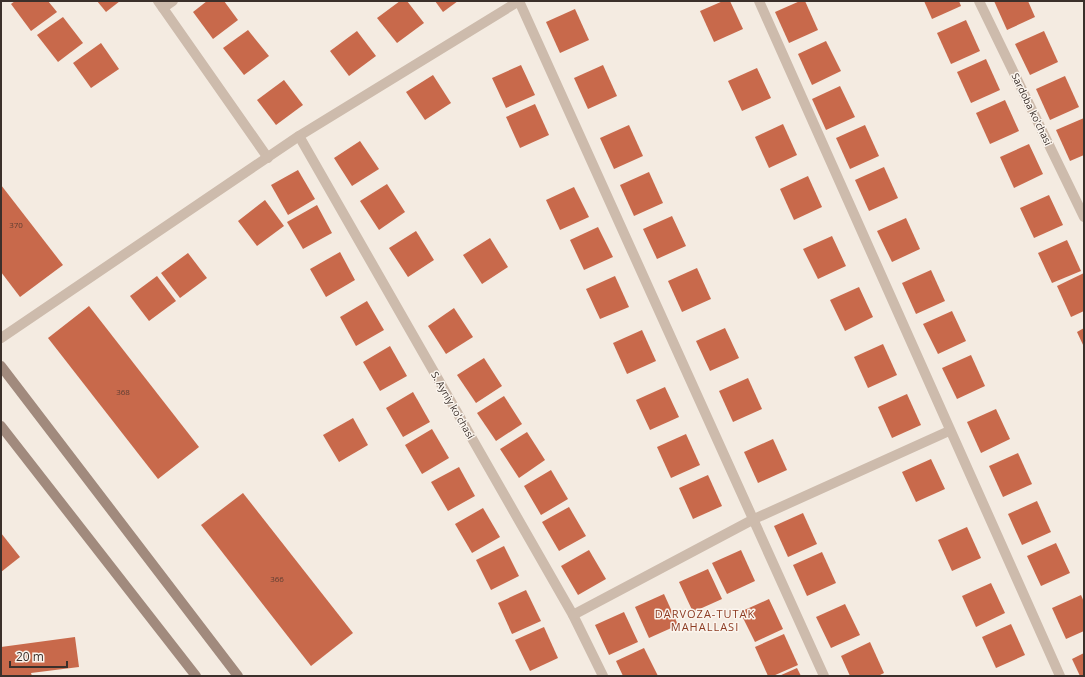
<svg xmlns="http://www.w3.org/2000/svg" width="1085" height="677" font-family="'Open Sans',sans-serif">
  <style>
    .building { fill: #c8694b }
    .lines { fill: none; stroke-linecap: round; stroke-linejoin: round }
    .minor { stroke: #cdbbac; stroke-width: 10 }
    .secondary { stroke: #a18a7d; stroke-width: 10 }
    .labels { text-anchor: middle; stroke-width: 3; stroke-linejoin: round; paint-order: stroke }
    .number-label { font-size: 8px; fill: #5e3e33 }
    .street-label { font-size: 10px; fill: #3b302b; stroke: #fbf5ee }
    .neighbourhood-label { font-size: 11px; letter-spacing: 1px; fill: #8c3b22; stroke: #fbf5ee }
  </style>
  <rect width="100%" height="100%" fill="#f4ebe1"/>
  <g class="building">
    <path d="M15 1H48L57 12 31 31 11 4Z"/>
    <path d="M97 1H120L106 12Z"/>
    <path d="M207 1H224L238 20 213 39 193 12Z"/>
    <path d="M400 1H407L424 23 397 43 377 18Z"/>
    <path d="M435 1H458L443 12Z"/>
    <path d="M723 1H730L743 29 714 42 700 11Z"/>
    <path d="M800 1H805L818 30 789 43 775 12Z"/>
    <path d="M924 1H959L961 6 932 19Z"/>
    <path d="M994 1H1028L1035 17 1007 30Z"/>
    <path d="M575 9 589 40 560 53 546 22Z"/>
    <path d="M63 17 83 43 58 62 37 35Z"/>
    <path d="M966 20 980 51 951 64 937 33Z"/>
    <path d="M248 30 269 56 244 75 223 48Z"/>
    <path d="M357 31 376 56 349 76 330 51Z"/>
    <path d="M1044 31 1058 62 1030 75 1015 44Z"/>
    <path d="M826 41 841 71 812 85 798 54Z"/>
    <path d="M101 43 119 69 91 88 73 63Z"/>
    <path d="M986 59 1000 90 971 103 957 72Z"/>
    <path d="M521 65 535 95 506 108 492 78Z"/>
    <path d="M603 65 617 96 588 109 574 78Z"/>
    <path d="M757 68 771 98 742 111 728 81Z"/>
    <path d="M433 75 451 103 425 120 406 92Z"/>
    <path d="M1065 76 1079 107 1050 120 1036 89Z"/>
    <path d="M284 80 303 105 276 125 257 100Z"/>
    <path d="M840 86 855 117 826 130 812 99Z"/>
    <path d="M1005 100 1019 131 990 144 976 113Z"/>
    <path d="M535 104 549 135 520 148 506 117Z"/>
    <path d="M1084 118V155L1070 161 1056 130Z"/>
    <path d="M783 124 797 155 769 168 755 137Z"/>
    <path d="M629 125 643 156 614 169 600 138Z"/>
    <path d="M865 125 879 156 850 169 836 138Z"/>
    <path d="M360 141 379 169 352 186 334 158Z"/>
    <path d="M1029 144 1043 174 1014 188 1000 157Z"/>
    <path d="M884 167 898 198 869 211 855 180Z"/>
    <path d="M298 170 315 199 288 215 271 185Z"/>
    <path d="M649 172 663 203 634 216 620 185Z"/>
    <path d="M808 176 822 207 794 220 780 189Z"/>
    <path d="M387 184 405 212 379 230 360 201Z"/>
    <path d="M1 185 63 265 20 297 1 272Z"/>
    <path d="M574 187 589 217 560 230 546 200Z"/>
    <path d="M1049 195 1063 225 1034 238 1020 208Z"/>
    <path d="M265 200 284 226 257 246 238 221Z"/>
    <path d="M317 205 332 233 303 249 287 222Z"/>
    <path d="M672 216 686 246 657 259 643 229Z"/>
    <path d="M906 218 920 249 892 262 877 231Z"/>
    <path d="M598 227 613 257 584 270 570 240Z"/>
    <path d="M416 231 434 260 408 277 389 248Z"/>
    <path d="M832 236 846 266 818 279 803 249Z"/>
    <path d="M490 238 508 267 482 284 463 255Z"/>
    <path d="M1067 240 1081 271 1052 283 1038 253Z"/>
    <path d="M340 252 355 280 326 297 310 269Z"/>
    <path d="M188 253 207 278 180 298 161 273Z"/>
    <path d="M697 268 711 299 682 312 668 281Z"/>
    <path d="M931 270 945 301 916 314 902 283Z"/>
    <path d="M1084 273V311L1071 317 1057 286Z"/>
    <path d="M157 276 176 301 149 321 130 296Z"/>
    <path d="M615 276 629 307 600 319 586 289Z"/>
    <path d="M859 287 873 317 845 331 830 300Z"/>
    <path d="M367 301 384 330 356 346 340 317Z"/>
    <path d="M89 306 199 447 158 479 48 338Z"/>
    <path d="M454 308 473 337 446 354 428 326Z"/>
    <path d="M952 311 966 341 938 354 923 324Z"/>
    <path d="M725 328 739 358 710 371 696 341Z"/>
    <path d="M1084 328V347L1077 332Z"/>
    <path d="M642 330 656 361 627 374 613 343Z"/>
    <path d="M883 344 897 375 868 388 854 357Z"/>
    <path d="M390 346 407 376 380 391 363 362Z"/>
    <path d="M971 355 985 386 957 399 942 368Z"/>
    <path d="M484 358 502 386 476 403 457 375Z"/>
    <path d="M748 378 762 409 733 422 719 391Z"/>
    <path d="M665 387 679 417 650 430 636 400Z"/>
    <path d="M413 392 430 422 403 437 386 408Z"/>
    <path d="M907 394 921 425 892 438 878 407Z"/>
    <path d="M504 396 522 424 496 441 477 413Z"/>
    <path d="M996 409 1010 439 981 453 967 422Z"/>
    <path d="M353 418 368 445 339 462 323 435Z"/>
    <path d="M432 429 449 458 422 474 405 445Z"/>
    <path d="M527 432 545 460 519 478 500 449Z"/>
    <path d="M686 434 700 465 671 478 657 447Z"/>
    <path d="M773 439 787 470 758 483 744 452Z"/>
    <path d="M1018 453 1032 484 1003 497 989 466Z"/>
    <path d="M931 459 945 489 916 502 902 472Z"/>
    <path d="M459 467 475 496 448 511 431 482Z"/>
    <path d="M551 470 568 499 541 515 524 486Z"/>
    <path d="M708 475 722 506 693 519 679 488Z"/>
    <path d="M243 493 353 633 311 666 201 525Z"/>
    <path d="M1037 501 1051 532 1022 545 1008 514Z"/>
    <path d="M569 507 586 536 559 551 542 522Z"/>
    <path d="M483 508 500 537 472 553 455 524Z"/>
    <path d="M803 513 817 544 788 557 774 526Z"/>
    <path d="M967 527 981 558 952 571 938 540Z"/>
    <path d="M1 533 20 557 1 572Z"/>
    <path d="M1056 543 1070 573 1041 586 1027 556Z"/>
    <path d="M504 546 519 576 491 590 476 560Z"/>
    <path d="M589 550 606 579 578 595 561 566Z"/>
    <path d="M741 550 755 581 727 594 712 563Z"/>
    <path d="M822 552 836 583 807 596 793 565Z"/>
    <path d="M708 569 722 599 693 612 679 582Z"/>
    <path d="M991 583 1005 613 976 627 962 596Z"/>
    <path d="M526 590 541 621 512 634 498 603Z"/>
    <path d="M664 594 678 625 649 638 635 607Z"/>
    <path d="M1081 595 1084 602V631L1066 639 1052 608Z"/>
    <path d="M769 599 783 629 755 642 740 612Z"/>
    <path d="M845 604 860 635 831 648 816 617Z"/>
    <path d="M624 612 638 642 609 655 595 625Z"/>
    <path d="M1011 624 1025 655 996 668 982 637Z"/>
    <path d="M544 627 558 658 530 671 515 640Z"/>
    <path d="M784 634 798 665 773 676H768L755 647Z"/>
    <path d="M75 637 79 667 31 673 32 676H1V647Z"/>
    <path d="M870 642 884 673 878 676H850L841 656Z"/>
    <path d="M644 648 658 676H623L616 661Z"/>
    <path d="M1084 653V676H1080L1072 659Z"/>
    <path d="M797 668 801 676H779Z"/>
  </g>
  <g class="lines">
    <g class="minor">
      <path d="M158 1 268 158"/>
      <path d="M519 1 824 676"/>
      <path d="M759 1 1060 676"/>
      <path d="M979 1 1084 217"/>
      <path d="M163 8 173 1"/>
      <path d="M299 136 573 615 603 676"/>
      <path d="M1 338 299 136 519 1"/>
      <path d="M573 615 754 519 949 431"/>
    </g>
    <g class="secondary">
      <path d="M1 366 238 676"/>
      <path d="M1 426 196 676"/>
    </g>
  </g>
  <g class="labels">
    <g class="number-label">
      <text x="16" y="228">370</text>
      <text x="123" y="395">368</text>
      <text x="277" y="582">366</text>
    </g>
    <g class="street-label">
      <text transform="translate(1032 109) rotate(64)" y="4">Sardoba ko'chasi</text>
      <text transform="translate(453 405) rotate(60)" y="4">S. Ayniy ko'chasi</text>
    </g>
    <g class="neighbourhood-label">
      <text x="705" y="618">DARVOZA-TUTAK<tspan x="705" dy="13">MAHALLASI</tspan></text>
    </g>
  </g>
  <rect width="1085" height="677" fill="none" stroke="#3b302b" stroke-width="4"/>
  <path d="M10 661v6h57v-6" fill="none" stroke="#3b302b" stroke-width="2"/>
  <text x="16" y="661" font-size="12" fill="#3b302b" stroke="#fbf5ee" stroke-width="3" paint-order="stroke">20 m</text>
</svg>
